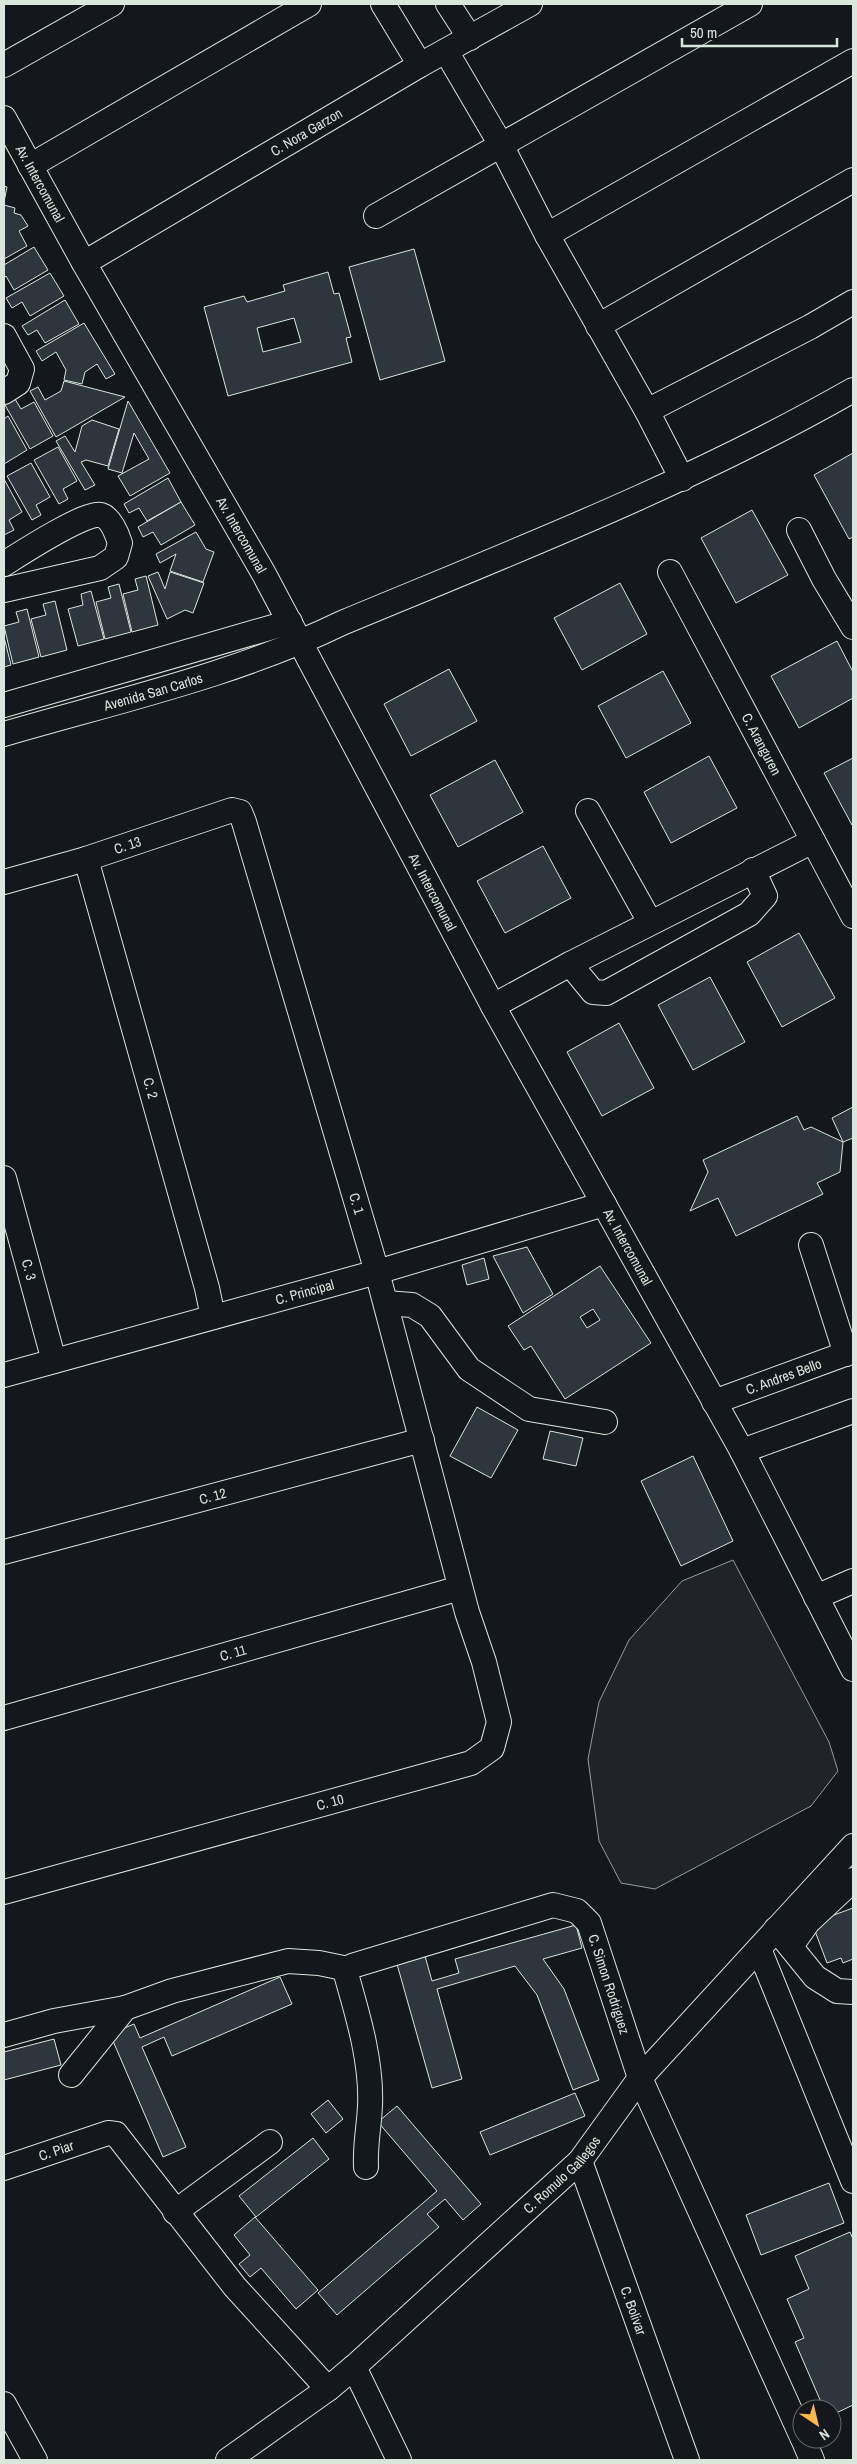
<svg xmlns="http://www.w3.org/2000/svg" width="857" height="2464" font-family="'Archivo Narrow',sans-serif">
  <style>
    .green { fill: #202428; stroke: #939e99 }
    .building { fill: #2c363c; stroke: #d8e6dc; fill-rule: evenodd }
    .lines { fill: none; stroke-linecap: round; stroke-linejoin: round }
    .minor-casing { stroke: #d8e6dc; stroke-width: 26 }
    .minor { stroke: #14181c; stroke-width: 24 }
    .labels { text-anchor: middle; stroke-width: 4; stroke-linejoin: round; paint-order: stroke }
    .street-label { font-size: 14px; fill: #d8e6dc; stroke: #14181c }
  </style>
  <rect width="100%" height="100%" fill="#14181c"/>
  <path class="green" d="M733 1560 829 1742 838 1771 811 1806 655 1889 621 1883 599 1841 588 1759 599 1702 629 1640 682 1581Z"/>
  <g class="building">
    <path d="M4 186 7 187 4 202Z"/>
    <path d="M4 205 15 208 14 213 21 215 28 226 19 231 27 246 4 259Z"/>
    <path d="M34 247 48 270 14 290 6 276 4 278V265Z"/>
    <path d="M414 249 445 361 380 380 349 267Z"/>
    <path d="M328 272 334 294 339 293 351 337 346 338 352 362 228 396 204 307 244 296 247 302 285 291 283 285ZM294 318 301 342 263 352 257 328Z"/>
    <path d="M50 273 64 296 30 316 22 302 12 308 6 298Z"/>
    <path d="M65 300 79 324 45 343 37 330 28 335 22 326Z"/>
    <path d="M84 323 115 374 106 379 97 364 85 372 82 384 64 380 66 370 56 352 42 361 36 351Z"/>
    <path d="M64 381 125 397 56 437 30 391 38 387 45 400 61 391Z"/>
    <path d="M15 399 21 409 34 402 53 436 30 449 5 405Z"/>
    <path d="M128 401 170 473 130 496 118 476 149 459 134 433 122 473 108 469Z"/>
    <path d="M8 416 27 450 4 464V419Z"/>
    <path d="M92 420 119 429 108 466 86 460 81 462 95 485 85 490 56 441 65 436 75 452 82 426Z"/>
    <path d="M58 447 77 481 63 489 68 499 59 504 34 460Z"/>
    <path d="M853 453V537L849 539 814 475Z"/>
    <path d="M31 463 50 497 36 505 41 515 32 520 7 476Z"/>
    <path d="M168 478 181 502 147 521 139 508 129 513 124 504Z"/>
    <path d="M4 479 22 512 9 520 14 530 4 535Z"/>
    <path d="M181 502 195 525 161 545 153 532 143 537 138 527Z"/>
    <path d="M752 510 788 575 736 603 701 538Z"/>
    <path d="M196 532 206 549 214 552 203 582 170 571 176 554 160 563 156 554Z"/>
    <path d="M158 572 165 589 170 572 204 583 193 613 185 610 167 619 148 576Z"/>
    <path d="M146 576 158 625 132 632 123 594 138 590 135 579Z"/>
    <path d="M620 583 647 634 582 670 554 618Z"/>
    <path d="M119 584 131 632 105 639 96 602 111 598 108 587Z"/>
    <path d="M91 591 104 639 78 646 68 609 83 605 81 594Z"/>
    <path d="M55 601 67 650 41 657 31 619 46 615 43 604Z"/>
    <path d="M27 609 39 657 13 664 4 626 19 622 16 612Z"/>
    <path d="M4 637 11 665 4 667Z"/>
    <path d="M837 641 853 672V698L799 728 771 676Z"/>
    <path d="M449 669 477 721 411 756 384 704Z"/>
    <path d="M663 671 691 723 626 758 598 706Z"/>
    <path d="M709 756 737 808 671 843 644 792Z"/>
    <path d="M853 758V825H852L824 773Z"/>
    <path d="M495 760 523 812 458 847 430 795Z"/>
    <path d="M543 846 571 898 505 933 477 881Z"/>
    <path d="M799 933 835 998 782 1027 747 962Z"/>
    <path d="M710 977 745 1042 693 1070 658 1005Z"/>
    <path d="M619 1023 654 1088 602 1116 567 1052Z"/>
    <path d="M853 1107V1138L843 1142 832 1118Z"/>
    <path d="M797 1116 804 1130 811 1127 843 1142 840 1172 817 1183 823 1194 736 1236 718 1198 690 1211 708 1172 703 1160Z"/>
    <path d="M527 1247 553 1294 523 1313 493 1256Z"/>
    <path d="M484 1258 489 1279 467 1285 462 1265Z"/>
    <path d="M600 1266 651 1343 565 1399 531 1346 524 1350 508 1326ZM593 1309 600 1320 587 1328 580 1317Z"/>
    <path d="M477 1407 518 1430 491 1478 450 1456Z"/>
    <path d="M550 1431 583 1438 576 1466 543 1459Z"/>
    <path d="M693 1456 733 1541 681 1566 641 1481Z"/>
    <path d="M853 1908V1959L843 1963 841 1958 827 1963 812 1923Z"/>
    <path d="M576 1925 582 1948 543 1959 564 1989 599 2080 573 2090 537 1995 515 1966 437 1989 462 2079 432 2088 397 1964 425 1956 432 1981 459 1973 455 1959Z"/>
    <path d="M280 1977 292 2004 172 2056 164 2037 142 2047 186 2147 163 2157 110 2034 134 2024 140 2038Z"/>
    <path d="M54 2039 61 2065 4 2080V2052Z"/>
    <path d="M575 2093 585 2116 490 2155 480 2132Z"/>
    <path d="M328 2100 343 2119 326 2133 311 2114Z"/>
    <path d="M397 2106 481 2204 463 2220 445 2199 427 2214 439 2227 337 2315 318 2293 437 2191 378 2122Z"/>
    <path d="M313 2138 329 2159 256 2217 239 2196Z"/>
    <path d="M829 2183 844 2223 761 2255 746 2215Z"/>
    <path d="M255 2217 318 2290 296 2309 261 2268 250 2277 239 2264 250 2255 234 2235Z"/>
    <path d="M850 2232 853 2239V2405L832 2415V2409H824L795 2342 804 2338 787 2299 809 2289 795 2256Z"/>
  </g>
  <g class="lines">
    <g class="minor-casing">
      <g id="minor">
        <path d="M383 4 420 65"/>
        <path d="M448 4 470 38"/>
        <path d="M446 51 501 145 547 235 647 411 682 479"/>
        <path d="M4 65 112 4"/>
        <path id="s1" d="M4 118 84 263 264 574 493 1006 742 1451 853 1669"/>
        <path d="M30 166 309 4"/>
        <path d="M376 216 750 4"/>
        <path d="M547 235 853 61"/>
        <path id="s2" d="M84 263 420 65 530 4"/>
        <path d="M598 326 853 180"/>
        <path d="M4 336 22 369 18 383 4 392"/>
        <path d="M647 411 810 327 853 302"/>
        <path d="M799 530 824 579 853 627"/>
        <path d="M4 564C20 554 86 511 101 515 111 518 117 534 120 543L116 557 100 568 4 590"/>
        <path id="s3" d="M670 572 853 916"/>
        <path d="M4 705 290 622"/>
        <path id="s4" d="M4 734C117 701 235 675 342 623 515 551 690 483 853 390"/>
        <path d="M588 811 650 922"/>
        <path id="s5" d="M86 859 207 1288 213 1317"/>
        <path id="s6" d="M4 882 86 859 232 810 240 812 244 822 377 1272 467 1612 484 1662 499 1722 492 1748 471 1763 4 1892"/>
        <path d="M570 964 593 992 606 993 749 914 765 896 753 870"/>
        <path d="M493 1006 570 964 813 841"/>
        <path id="s7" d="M4 1178 54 1361"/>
        <path d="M811 1245 846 1354"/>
        <path d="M386 1303 412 1305 430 1316 469 1369 529 1409 605 1422"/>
        <path id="s8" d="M4 1375 377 1272 604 1204"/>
        <path id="s9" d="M714 1402 853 1351"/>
        <path d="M742 1451 853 1411"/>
        <path id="s10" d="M4 1552 422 1440"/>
        <path d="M816 1597 853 1581"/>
        <path id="s11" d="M4 1718 460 1588"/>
        <path d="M776 1929 815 1977 837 1991 853 1992"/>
        <path d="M791 1946 808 1922 853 1880"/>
        <path d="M759 1949 853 2181"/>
        <path d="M4 2035 54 2021 125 2008"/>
        <path d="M71 2075 125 2008 172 1991 288 1961 319 1963 348 1969"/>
        <path id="s12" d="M580 2161 687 2460"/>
        <path id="s13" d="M366 2167C365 2143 369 2128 370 2106 372 2062 358 2016 346 1974L352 1966 553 1905 577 1911 589 1923 640 2078 802 2437"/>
        <path id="s14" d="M4 2168 108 2133 116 2134 235 2287 328 2389"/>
        <path d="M175 2212 270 2142"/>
        <path d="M354 2367 399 2460"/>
        <path d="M4 2404 35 2460"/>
        <path d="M803 2439 812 2460"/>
        <path id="s15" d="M228 2460 328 2389 354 2367 580 2161 640 2078 853 1846"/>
      </g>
    </g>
    <use href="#minor" class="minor"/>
  </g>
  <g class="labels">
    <g class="street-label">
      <text dy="5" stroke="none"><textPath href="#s2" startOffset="258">C. Nora Garzon</textPath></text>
      <text dy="5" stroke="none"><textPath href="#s1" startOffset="75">Av. Intercomunal</textPath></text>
      <text dy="5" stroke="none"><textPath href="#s1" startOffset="480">Av. Intercomunal</textPath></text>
      <text dy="5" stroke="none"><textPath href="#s4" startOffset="155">Avenida San Carlos</textPath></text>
      <text dy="5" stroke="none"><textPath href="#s3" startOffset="195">C. Aranguren</textPath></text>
      <text dy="5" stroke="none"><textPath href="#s6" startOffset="129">C. 13</textPath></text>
      <text dy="5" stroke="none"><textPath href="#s1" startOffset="885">Av. Intercomunal</textPath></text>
      <text dy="5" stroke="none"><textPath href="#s5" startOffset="238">C. 2</textPath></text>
      <text dy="5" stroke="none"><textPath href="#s6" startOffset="656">C. 1</textPath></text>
      <text dy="5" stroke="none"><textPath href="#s1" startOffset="1290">Av. Intercomunal</textPath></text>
      <text dy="5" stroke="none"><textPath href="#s7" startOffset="95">C. 3</textPath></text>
      <text dy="5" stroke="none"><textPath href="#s8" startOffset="312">C. Principal</textPath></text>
      <text dy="5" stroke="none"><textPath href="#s9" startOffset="74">C. Andres Bello</textPath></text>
      <text dy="5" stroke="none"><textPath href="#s10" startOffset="216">C. 12</textPath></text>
      <text dy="5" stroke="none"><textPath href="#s11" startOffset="238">C. 11</textPath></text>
      <text transform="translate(330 1802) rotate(-15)" y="5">C. 10</text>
      <text dy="5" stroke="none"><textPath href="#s13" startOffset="522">C. Simon Rodriguez</textPath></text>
      <text dy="5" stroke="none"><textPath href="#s14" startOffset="55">C. Piar</textPath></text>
      <text dy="5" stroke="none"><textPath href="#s15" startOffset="440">C. Romulo Gallegos</textPath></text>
      <text dy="5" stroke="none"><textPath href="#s12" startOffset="159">C. Bolivar</textPath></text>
    </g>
  </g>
  <rect width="857" height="2464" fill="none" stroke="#d8e6dc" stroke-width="10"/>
  <g transform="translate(817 2424) rotate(145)"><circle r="24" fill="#14181c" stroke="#626a69"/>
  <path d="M0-4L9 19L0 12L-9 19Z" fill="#ffb74d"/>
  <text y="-8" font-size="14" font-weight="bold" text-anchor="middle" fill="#d8e6dc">N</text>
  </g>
  <path d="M682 38v8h155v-8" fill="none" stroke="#d8e6dc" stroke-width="2.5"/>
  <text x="690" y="38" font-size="15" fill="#d8e6dc" stroke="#14181c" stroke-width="4" paint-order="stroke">50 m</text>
</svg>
